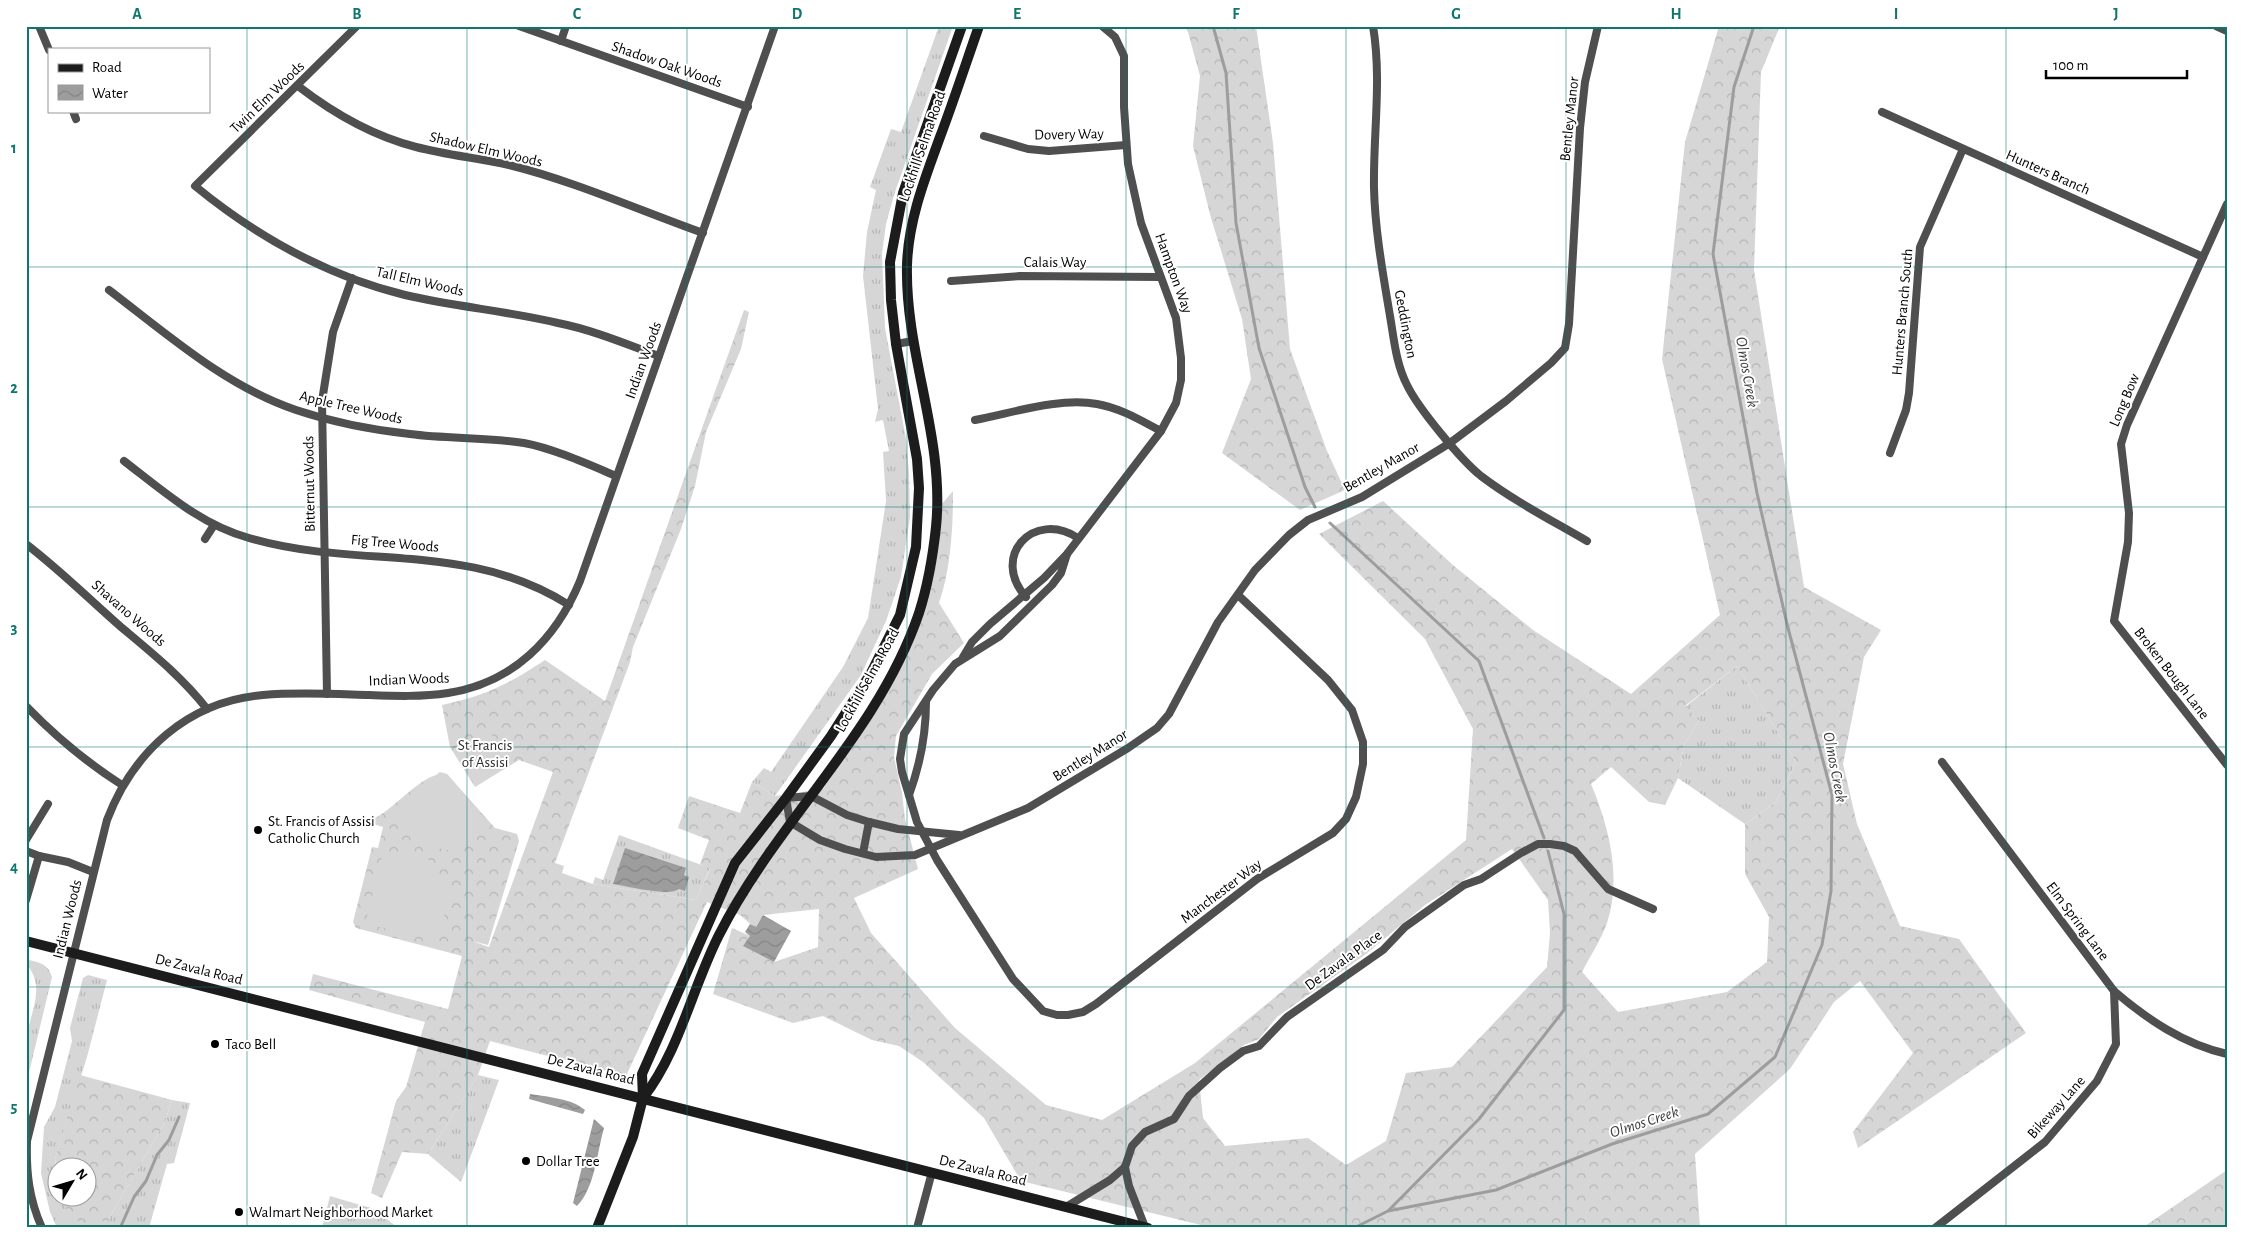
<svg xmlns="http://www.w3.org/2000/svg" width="2253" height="1254" font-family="'Alegreya Sans',sans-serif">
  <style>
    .grass { fill: url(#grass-tufts) }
    .forest { fill: url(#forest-crowns); fill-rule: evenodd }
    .pitch { fill: #d6d6d6 }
    .water { fill: url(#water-waves) }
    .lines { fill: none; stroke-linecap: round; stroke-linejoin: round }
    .stream { stroke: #9d9d9d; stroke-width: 3 }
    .street { stroke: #4f4f4f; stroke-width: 8 }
    .secondary { stroke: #1c1c1c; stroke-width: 10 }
    .grid { fill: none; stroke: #0f766e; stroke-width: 1; stroke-opacity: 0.55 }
    .poi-dot { fill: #000; stroke: #fff; stroke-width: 2 }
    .labels { text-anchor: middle; stroke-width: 4; stroke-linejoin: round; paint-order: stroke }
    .street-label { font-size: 15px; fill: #000; stroke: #fff }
    .park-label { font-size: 15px; fill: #2d2d2d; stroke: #fff }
    .poi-label { font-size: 15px; fill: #000; stroke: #fff; text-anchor: start }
    .water-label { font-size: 16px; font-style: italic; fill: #3e3e3e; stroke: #fff }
    .neatline { fill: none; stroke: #0f766e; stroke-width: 2 }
    .grid-label { font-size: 16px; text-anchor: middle; font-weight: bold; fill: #0f766e }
  </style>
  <defs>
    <pattern id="grass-tufts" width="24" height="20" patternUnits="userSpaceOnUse" patternTransform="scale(1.25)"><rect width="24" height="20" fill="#d6d6d6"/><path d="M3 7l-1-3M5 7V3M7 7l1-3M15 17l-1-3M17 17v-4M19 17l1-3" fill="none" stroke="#b6b6b6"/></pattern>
    <pattern id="forest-crowns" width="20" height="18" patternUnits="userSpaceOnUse" patternTransform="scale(1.25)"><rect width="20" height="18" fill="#d6d6d6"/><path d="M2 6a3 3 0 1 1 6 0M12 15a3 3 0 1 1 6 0" fill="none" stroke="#b6b6b6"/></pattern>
    <pattern id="water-waves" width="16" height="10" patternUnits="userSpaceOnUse" patternTransform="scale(1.25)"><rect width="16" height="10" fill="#9d9d9d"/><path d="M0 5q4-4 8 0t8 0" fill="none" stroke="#858585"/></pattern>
  </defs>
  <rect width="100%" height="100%" fill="#fff"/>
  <g class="grass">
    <path d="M939 26H953L894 195 886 224 882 254 885 328 906 439 909 472 910 517 901 577 886 621 861 675 775 796 752 782 764 768 771 772 843 667 868 618 886 501 883 452 889 451 883 420 875 422 878 409 863 276 867 232 876 190 870 187 891 129 901 132Z"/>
    <path d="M1737 666 1796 762 1777 801 1745 824 1678 778 1684 745 1699 721 1685 707Z"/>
    <path d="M619 835 710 868 696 900 593 884 595 877 603 880Z"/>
    <path d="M29 960C41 963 48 964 52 977L26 1085C26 1071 25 1056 26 1042 28 1015 48 988 26 964Z"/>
    <path d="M88 975 107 980 87 1057 55 1159 58 1196 61 1197 62 1203 108 1220 165 1122 172 1100 190 1103 174 1163 167 1164 149 1228H57L50 1212 41 1173 44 1127 55 1107 72 1041 70 1028 83 978Z"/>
    <path d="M478 1075 499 1080 461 1182 428 1154Z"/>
    <path d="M330 1196 374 1209 398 1228H322Z"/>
  </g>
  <g class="forest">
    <path d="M1184 26H1256L1273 143 1290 349 1327 451 1345 490 1300 510 1222 453 1251 379 1242 319 1211 218 1193 146 1200 76 1188 32Z"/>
    <path d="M1719 26H1780L1761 72 1754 270 1804 587 1881 630 1864 657 1843 764 1857 824 1900 926 1959 939 2026 1033 1858 1148 1853 1132 1913 1053 1860 981 1834 1002 1790 1069 1695 1154 1700 1228H1213L1021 1181 984 1118 923 1062 899 1046 872 1040 823 1016 793 1023 713 994 732 928 750 936 744 946 774 962 818 947 819 909 763 915 755 928 740 915 707 902 626 1076 490 1041 478 1075 428 1154 402 1152 382 1198 371 1193 396 1101 406 1087 425 1022 309 990 313 974 448 1009 462 956 356 928 353 922 372 847 378 848 383 827 370 823 371 820C394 811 423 770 447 774L495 828 517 834 519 841 488 945 472 941 489 947 553 772 519 760 475 787 450 747 442 705C487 695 507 685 545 660L605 701 744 310 749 312 741 349 706 432 695 486 681 529 633 647 630 662 555 863 564 866 562 873 593 884 696 900 710 869 700 864 709 840 678 828 689 796 740 813 752 782 775 796 823 789 863 730 912 640 941 505 953 491C953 528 951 568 939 603L964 643 932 674 896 736 894 757 902 793 905 819 918 869 854 898 871 933 955 1028 1046 1105 1102 1120 1195 1063 1466 840 1473 729 1425 639 1319 534 1383 501 1454 566 1533 630 1631 694 1720 615 1662 359 1685 142ZM1737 666 1796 762 1777 801 1745 824V874L1769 917 1767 962 1727 992 1618 1012 1582 972C1590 956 1601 940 1607 923 1622 877 1609 827 1591 784L1611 767 1649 802 1665 805 1678 778 1684 745 1699 721 1685 706ZM1512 849 1548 900 1550 933 1547 967 1452 1067 1406 1073 1386 1141 1346 1165 1308 1138 1225 1146 1203 1118 1199 1080 1244 1045 1259 1039 1277 1017 1366 954 1425 905Z"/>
    <path d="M80 1075 172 1100 165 1122 108 1220 82 1225 62 1203 61 1197 88 1196V1166H58L57 1176 55 1159Z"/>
    <path d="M2227 1170V1228H2142Z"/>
  </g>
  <g class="pitch">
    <path d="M489 730 497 743 469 761 460 747Z"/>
    <path d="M500 747 508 760 480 778 472 765Z"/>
    <path d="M440 772 447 774 491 826C479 836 462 850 446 850 443 850 438 847 435 846 414 838 403 826 397 805Z"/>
    <path d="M383 851 430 860 451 889 438 941 371 925 367 918Z"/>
  </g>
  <g class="water">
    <path d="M625 848 686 868 684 875 689 877 685 891 679 889C669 897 627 886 613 884Z"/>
    <path d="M763 915 791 931 774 962 743 946 750 936 745 932 750 924 756 927Z"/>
    <path d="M530 1094C547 1097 571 1098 585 1110L583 1114 529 1099Z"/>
    <path d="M594 1119 604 1128C597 1152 595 1188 577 1206L573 1203Z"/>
  </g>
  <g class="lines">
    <g class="stream">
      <path d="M1213 26 1226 73 1236 223 1259 348 1305 487 1315 507"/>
      <path d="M1330 523 1479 661 1544 838"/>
      <path d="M1389 1210 1479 1119 1564 1010V914L1548 851"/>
      <path d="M121 1226 134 1197 146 1181 157 1155 169 1140 179 1117"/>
      <path d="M1354 1228 1388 1211 1496 1190 1612 1144 1708 1114 1775 1057 1822 945 1831 891 1832 795 1787 624 1757 493 1713 254 1734 87 1754 26"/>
    </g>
    <g class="street">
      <path d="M39 26 49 50"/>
      <path d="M357 26 195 186C256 236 328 276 405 295 456 307 508 311 558 323 593 330 626 344 659 356"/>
      <path d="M519 26 748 107"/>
      <path d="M1373 26C1382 80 1373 134 1374 188 1375 231 1383 274 1390 316 1394 339 1396 364 1407 385 1418 408 1461 460 1481 476 1514 501 1551 520 1587 541"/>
      <path d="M2216 26 2227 31"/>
      <path d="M561 41 566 26"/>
      <path d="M298 86C333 113 373 136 416 147 447 155 478 158 509 165 574 181 641 211 703 233"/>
      <path d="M73 111 76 119"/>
      <path d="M1882 112 2203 257"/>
      <path d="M984 136 1028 149 1049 151 1126 145"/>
      <path d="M2227 204 2127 425 2121 444 2129 513 2128 542 2114 621 2227 765"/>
      <path d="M951 281 1020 276 1160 277"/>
      <path d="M109 290C167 334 225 386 296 410 332 422 373 430 410 434 448 439 486 437 524 443 552 448 590 465 616 476"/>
      <path d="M896 344 913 341"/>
      <path d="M975 420C1012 413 1060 397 1097 404 1120 408 1140 420 1161 431"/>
      <path d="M1890 453 1906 410 1909 393 1920 247 1963 149"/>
      <path d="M124 461C163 491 201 525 249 538 358 570 467 540 569 605"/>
      <path d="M205 539 214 525"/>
      <path d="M26 544C60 570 89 599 121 627 152 653 182 677 207 709"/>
      <path d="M1067 554 1061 573 1052 585 1000 636 955 664 933 690 904 734 900 759 902 772 917 822 937 860 1013 979 1043 1011 1057 1015H1068L1083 1012 1096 1004 1257 879 1333 833 1346 819 1356 797 1363 764V742L1352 710 1328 680 1238 595"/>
      <path d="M1026 597C990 557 1033 509 1078 538"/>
      <path d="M963 657 972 642 990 624 1044 578 1067 554 1161 431 1176 403 1181 380V358L1176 318 1141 223 1128 164 1124 107V56L1115 37 1102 26"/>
      <path d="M327 694 322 401 333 332 352 278"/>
      <path d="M26 706C56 737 86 762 122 785"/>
      <path d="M1942 762 2114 991C2147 1019 2183 1044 2227 1054"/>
      <path d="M909 795C920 765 926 735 926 702"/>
      <path d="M959 835 898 829 869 822 847 815 811 796 786 798 790 822 820 840 845 849 876 857 915 855 1028 808 1128 748 1157 728 1169 714 1218 622 1255 570 1289 535 1308 520 1362 497 1450 443 1506 401 1551 363 1565 348 1569 324 1580 128 1585 82 1598 26"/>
      <path d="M26 840 48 804"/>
      <path d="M26 851 39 856 68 862 93 872"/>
      <path d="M863 853 869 822"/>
      <path d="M26 900 39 856"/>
      <path d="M1125 1167 1129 1186 1145 1227"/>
      <path d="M1066 1207 1110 1180 1125 1167 1132 1146 1145 1132 1174 1119 1189 1096 1220 1068 1243 1051 1259 1046 1287 1017 1383 950 1405 927 1464 885 1481 879 1521 853 1538 844H1550L1564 846 1575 851 1608 889 1653 909"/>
      <path d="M42 1228C29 1199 26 1172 27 1141L107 820C133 752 188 701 263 695 298 692 334 694 369 695 395 696 422 697 448 693 513 683 556 639 580 581L775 26"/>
      <path d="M917 1228 932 1172"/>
      <path d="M1935 1228 2045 1142 2097 1081 2116 1044 2114 991"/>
    </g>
    <g class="secondary">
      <path d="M26 941 1148 1228"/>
      <path d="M643 1098C680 1050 692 988 719 935 776 822 878 734 919 613 928 585 933 555 936 527 945 438 905 354 907 266 908 221 925 178 940 137 954 100 966 63 979 26"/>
      <path d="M597 1228 633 1137 643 1098 642 1074 735 863 786 798 831 736 871 673 900 615 916 547 919 488 917 459 896 344 891 300 890 262 903 193 962 26"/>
    </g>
  </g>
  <path class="grid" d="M247 26V1228M467 26V1228M687 26V1228M907 26V1228M1126 26V1228M1346 26V1228M1566 26V1228M1786 26V1228M2006 26V1228M26 267H2227M26 507H2227M26 747H2227M26 987H2227"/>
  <g class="poi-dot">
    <circle cx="258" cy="830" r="5"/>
    <circle cx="215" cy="1044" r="5"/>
    <circle cx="526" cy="1161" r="5"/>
    <circle cx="239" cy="1212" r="5"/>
  </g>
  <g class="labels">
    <g class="street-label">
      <text transform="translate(667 64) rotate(19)" y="5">Shadow Oak Woods</text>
      <text transform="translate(267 97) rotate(-44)" y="5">Twin Elm Woods</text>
      <text transform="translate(1569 119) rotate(-84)" y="5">Bentley Manor</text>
      <text transform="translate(1069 134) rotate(-1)" y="5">Dovery Way</text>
      <text transform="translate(922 146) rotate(-71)" y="5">Lockhill Selma Road</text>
      <text transform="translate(486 149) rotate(13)" y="5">Shadow Elm Woods</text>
      <text transform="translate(2048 172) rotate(24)" y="5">Hunters Branch</text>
      <text x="1055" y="267">Calais Way</text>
      <text transform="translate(1174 273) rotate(70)" y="5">Hampton Way</text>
      <text transform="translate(420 281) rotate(13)" y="5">Tall Elm Woods</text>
      <text transform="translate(1902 312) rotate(-85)" y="5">Hunters Branch South</text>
      <text transform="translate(1406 324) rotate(79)" y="5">Geddington</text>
      <text transform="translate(643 360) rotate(-70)" y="5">Indian Woods</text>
      <text transform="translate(2124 400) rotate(-67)" y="5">Long Bow</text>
      <text transform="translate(351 407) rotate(13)" y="5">Apple Tree Woods</text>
      <text transform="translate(1381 467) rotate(-30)" y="5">Bentley Manor</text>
      <text transform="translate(309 484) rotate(-91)" y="5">Bitternut Woods</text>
      <text transform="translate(395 543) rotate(5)" y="5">Fig Tree Woods</text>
      <text transform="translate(129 613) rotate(41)" y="5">Shavano Woods</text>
      <text transform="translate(2172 673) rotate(52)" y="5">Broken Bough Lane</text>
      <text transform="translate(409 679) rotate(-2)" y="5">Indian Woods</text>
      <text transform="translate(867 680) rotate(-61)" y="5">Lockhill Selma Road</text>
      <text transform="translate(1090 755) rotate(-32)" y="5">Bentley Manor</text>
      <text transform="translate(1221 891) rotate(-37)" y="5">Manchester Way</text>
      <text transform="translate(67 919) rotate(-76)" y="5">Indian Woods</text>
      <text transform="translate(2078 921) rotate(53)" y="5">Elm Spring Lane</text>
      <text transform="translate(1343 960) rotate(-36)" y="5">De Zavala Place</text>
      <text transform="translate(199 969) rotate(14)" y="5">De Zavala Road</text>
      <text transform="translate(591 1069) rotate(14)" y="5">De Zavala Road</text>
      <text transform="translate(2056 1107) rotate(-48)" y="5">Bikeway Lane</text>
      <text transform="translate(983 1170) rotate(14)" y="5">De Zavala Road</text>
    </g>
    <g class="park-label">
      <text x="485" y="750">St Francis<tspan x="485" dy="17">of Assisi</tspan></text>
    </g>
    <g class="poi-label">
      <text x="268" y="826">St. Francis of Assisi<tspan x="268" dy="17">Catholic Church</tspan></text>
      <text x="225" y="1049">Taco Bell</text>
      <text x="536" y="1166">Dollar Tree</text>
      <text x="249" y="1217">Walmart Neighborhood Market</text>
    </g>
    <g class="water-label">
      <text transform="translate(1748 372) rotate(80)" y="6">Olmos Creek</text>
      <text transform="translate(1836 767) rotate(79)" y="6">Olmos Creek</text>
      <text transform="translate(1644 1121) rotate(-18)" y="6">Olmos Creek</text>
    </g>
  </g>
  <rect width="2253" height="1254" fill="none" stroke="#ffffff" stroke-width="55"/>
  <rect x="48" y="48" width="162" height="65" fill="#ffffff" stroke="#999999"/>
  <rect x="58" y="64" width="25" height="8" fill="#1c1c1c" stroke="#999999"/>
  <text x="92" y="72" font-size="15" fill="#000000">Road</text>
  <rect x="58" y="85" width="25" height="15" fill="url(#water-waves)" stroke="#999999"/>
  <text x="92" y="98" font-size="15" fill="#000000">Water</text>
  <g transform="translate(72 1182) rotate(52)"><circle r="24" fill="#ffffff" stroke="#999999"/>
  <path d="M0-4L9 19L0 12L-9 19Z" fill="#000000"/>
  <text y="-8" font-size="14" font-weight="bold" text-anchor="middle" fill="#000000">N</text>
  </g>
  <path d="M2046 70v8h141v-8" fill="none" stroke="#000000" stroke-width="2.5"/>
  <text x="2053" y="70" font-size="15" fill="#000000" stroke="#ffffff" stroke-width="4" paint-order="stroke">100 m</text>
  <rect x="28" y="28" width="2198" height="1198" class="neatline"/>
  <g class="grid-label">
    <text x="137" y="19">A</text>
    <text x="357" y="19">B</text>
    <text x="577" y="19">C</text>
    <text x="797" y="19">D</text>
    <text x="1017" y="19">E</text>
    <text x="1236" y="19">F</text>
    <text x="1456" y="19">G</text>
    <text x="1676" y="19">H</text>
    <text x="1896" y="19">I</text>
    <text x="2116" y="19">J</text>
    <text x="14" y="153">1</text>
    <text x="14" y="393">2</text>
    <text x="14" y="633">3</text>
    <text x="14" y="872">4</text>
    <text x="14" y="1112">5</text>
  </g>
</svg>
